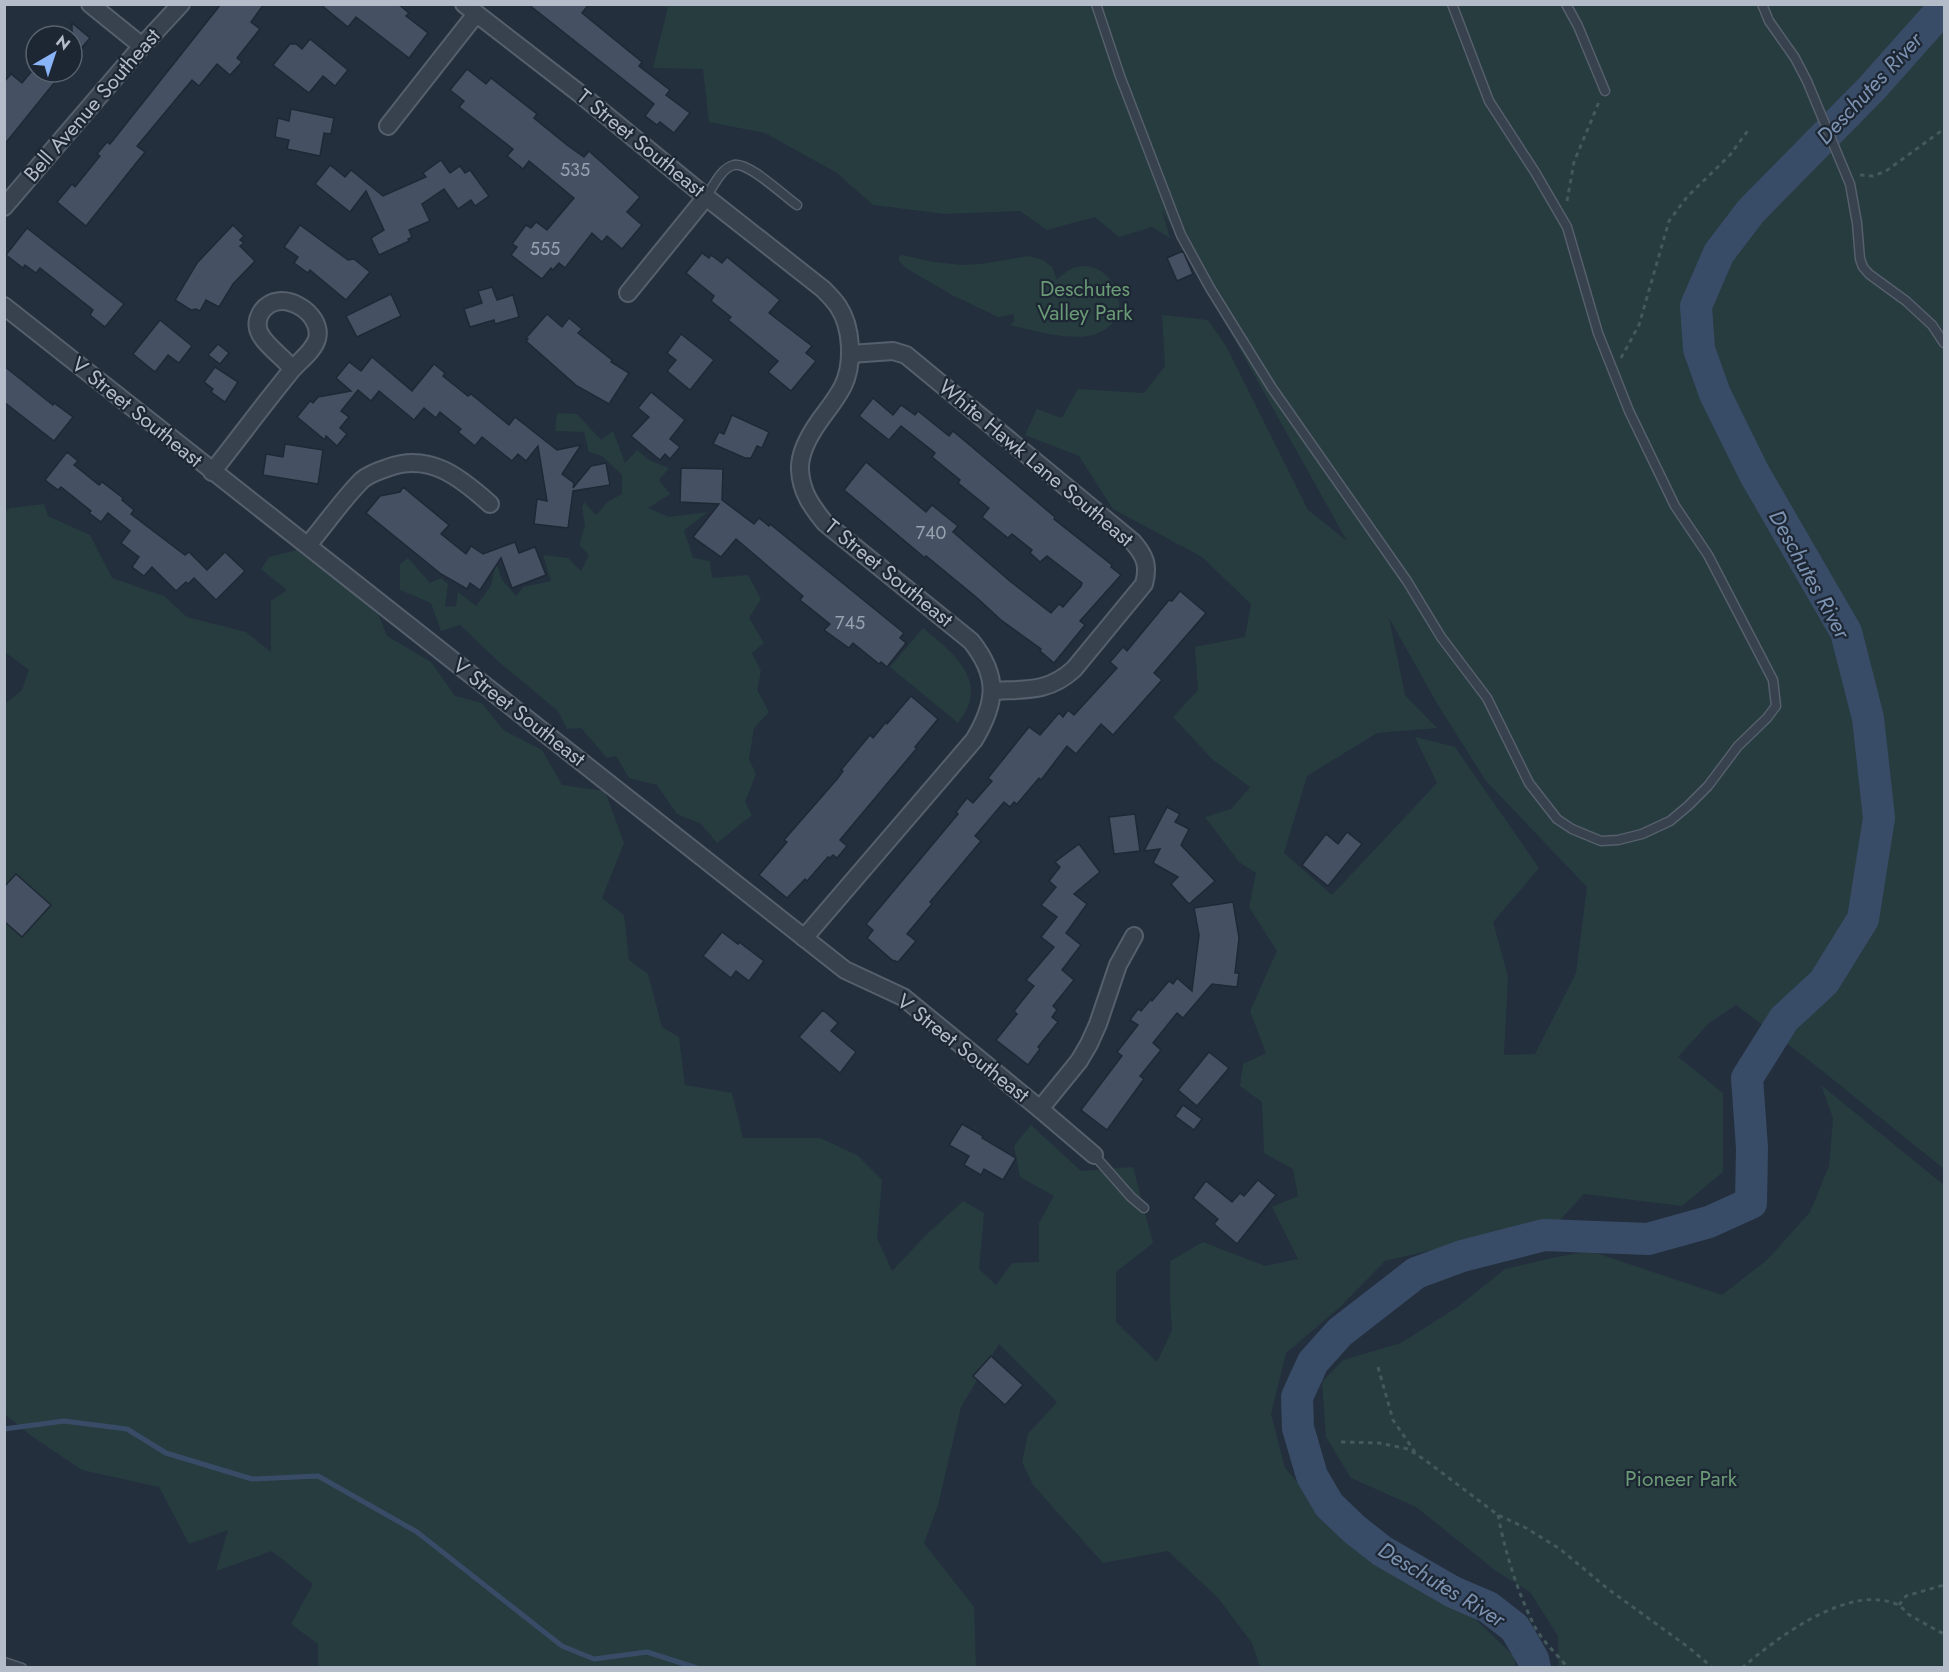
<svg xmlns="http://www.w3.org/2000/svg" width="1949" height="1672" font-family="Jost,sans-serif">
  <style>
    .green { fill: #263c3f; fill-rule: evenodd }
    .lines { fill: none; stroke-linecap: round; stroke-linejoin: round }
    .stream { stroke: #394c67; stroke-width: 5 }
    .river { stroke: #394c67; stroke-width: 32 }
    .building { fill: #455162; stroke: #1f2835; stroke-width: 1.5 }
    .lane-casing { stroke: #565f6c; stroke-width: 11 }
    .street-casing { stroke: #565f6c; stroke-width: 20 }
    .path { stroke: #44595c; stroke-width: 3; stroke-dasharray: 4.5 4.5; stroke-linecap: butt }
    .lane { stroke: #38414e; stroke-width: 8 }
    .street { stroke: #38414e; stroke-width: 16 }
    .labels { text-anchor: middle; stroke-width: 4.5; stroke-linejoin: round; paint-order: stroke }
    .number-label { font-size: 18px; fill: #98a1af }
    .street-label { font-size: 21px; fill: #b4bcc9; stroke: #1d2633 }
    .park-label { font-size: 21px; fill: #6b9a76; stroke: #1d2633 }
    .water-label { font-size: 22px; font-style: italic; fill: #7c92b1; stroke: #1d2633 }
  </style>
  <rect width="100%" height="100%" fill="#242f3e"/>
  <g class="green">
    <path d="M653 5H1944V1169L1815 1065 1736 1005 1709 1023 1678 1057 1723 1093V1172L1682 1206 1584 1194 1560 1220 1385 1261 1340 1307 1286 1353 1271 1414 1285 1468 1336 1527 1419 1586 1467 1611 1514 1656 1516 1667H1260L1252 1643 1218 1598 1168 1551 1103 1563 1033 1485 1022 1462 1028 1434 1057 1402 999 1344 961 1407 938 1505 924 1543 974 1607 976 1667H318V1644L291 1624 313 1584 272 1551 216 1571 228 1530 189 1544 159 1487 82 1470 30 1435 5 1414 4 1035 7 1032 4 1027V705L22 690 29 670 5 652 4 514 10 508 44 504 48 516 90 535 112 578 164 596 187 617 246 632 271 652V601L287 590 261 569 269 557 305 548 375 606 387 636 431 662 455 696 482 703 503 730 542 750 562 785 605 791 624 843 602 898 624 915 629 960 648 974 662 1027 679 1037 685 1085 732 1093 743 1138H820L857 1155 882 1180 877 1238 892 1271 927 1234 963 1201 984 1213 979 1269 996 1285 1012 1263 1039 1262V1223L1054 1196 1020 1177 1014 1146 1031 1125 1081 1171 1133 1167 1153 1243 1116 1272V1322L1157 1362 1172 1330 1170 1300V1261L1203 1242 1265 1266 1298 1259 1272 1207 1298 1196 1293 1169 1264 1153 1262 1102 1240 1086 1243 1064 1266 1053 1250 1011 1277 951 1249 907 1256 873 1239 862 1205 817 1231 809 1250 787 1212 759 1173 717 1198 690 1195 647 1245 637 1251 604 1202 557 1113 509 1079 456 1025 435 1037 409 1062 418 1078 389 1144 393 1165 366 1162 315 1208 320 1226 346 1308 510 1347 541 1162 210 1170 238 1152 227 1119 237 1095 217 1047 230 1020 211 945 214 873 205 837 173 765 133 709 122 703 69 653 68 668 7ZM1389 618 1438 705 1486 781 1587 887 1576 973 1535 1054 1504 1055 1508 976 1493 922 1539 868 1455 747 1415 737 1437 783 1332 895 1284 853 1307 776 1377 733 1437 728 1405 695Z"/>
    <path d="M902 255 934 262 962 265 981 264 1029 256 1043 260 1052 267 1057 280C1098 234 1150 314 1096 334 1074 342 1033 331 1010 325L1014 322V314L998 317 952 295 906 268 899 261V256Z"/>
    <path d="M557 413 577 414 601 440 613 431 625 463 637 450 649 460 669 468 659 480 670 494 648 508 669 517 708 512 684 530 693 558 710 561 712 578 748 575 761 599 749 618 764 643 752 653 761 671 757 690 769 712 754 728 749 759 756 774 745 802 752 815 717 843 701 824 677 814 657 785 629 778 616 756 607 758 581 728 567 729 558 711 499 662 460 625 441 631 431 603 400 590V564L408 558 430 583 441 578 448 584 445 607 456 606 458 592 476 606 491 586 496 561 502 580 516 596 523 587 551 581 543 555 568 558 581 571 589 555 579 545 585 526 582 507 584 502 596 515 607 502 622 494V475L602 456 589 452 584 432 555 431Z"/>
    <path d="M923 628C953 653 992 682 958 723L890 667Z"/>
    <path d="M1821 1085 1944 1185V1667H1559L1558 1636 1530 1592 1496 1571 1416 1507 1351 1478 1326 1437 1322 1382 1343 1360 1401 1343 1459 1306 1505 1269 1552 1258 1590 1251 1722 1295 1767 1260 1810 1212 1829 1166 1833 1118Z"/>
  </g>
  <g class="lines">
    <g class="stream">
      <path d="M4 1429 64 1421 127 1429 166 1453 252 1479 318 1476 417 1532 562 1646 594 1659 647 1652 697 1668"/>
      <path d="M1529 1668 1533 1659"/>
    </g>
    <path class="river" d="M1535 1668 1533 1659 1515 1628 1488 1607 1453 1592 1382 1551 1354 1529 1329 1505 1312 1476 1298 1428 1297 1397 1313 1362 1340 1332 1416 1273 1462 1256 1544 1235 1648 1239 1709 1222 1751 1203 1752 1148 1747 1078 1784 1019 1824 982 1863 919 1879 818 1868 718 1846 632 1754 473 1715 394 1699 349 1696 306 1719 253 1751 211 1872 88 1944 7"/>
  </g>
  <g class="building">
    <path d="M221 4H264L251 22 260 29 237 58 242 62 230 75 217 64 199 86 192 80 137 146 145 152 86 226 57 202 72 184 75 187 100 156 97 154 107 142 110 144Z"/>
    <path d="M320 4H398L409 13 406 16 428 33 409 58 356 17 348 27Z"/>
    <path d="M528 4H589L582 13 642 62 639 66 670 90 666 95 690 113 674 133 660 122 657 125 645 116 654 104Z"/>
    <path d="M72 23 90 38 72 59Z"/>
    <path d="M310 39 348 70 335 86 323 76 309 93 273 65 290 44H296L302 49Z"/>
    <path d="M467 69 486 84 491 78 537 114 534 118 567 145 584 157 589 151 640 197 627 212 642 225 622 249 607 236 602 242 592 233 565 268 559 263 553 270 551 268 542 279 511 255 517 247 512 244 526 225 531 228 536 222 547 230 574 198 529 161 523 169 507 156 513 149 459 107 464 101 450 90Z"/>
    <path d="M31 72H63L4 145V82L11 74 22 83Z"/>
    <path d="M291 109 334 118 331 134 324 133 320 156 287 149 289 140 275 137 278 118 289 121Z"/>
    <path d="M441 160 450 173 460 166 465 173 470 170 489 196 475 206 471 200 458 209 444 189 422 204 430 221 409 230 412 237 408 239 409 241 379 255 371 238 384 230 366 191 350 212 315 184 330 165 345 177 351 170 383 196 426 177 423 173Z"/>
    <path d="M233 225 244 236 240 240 244 243 240 246 255 261 233 284 219 307 206 300 200 311 196 309 191 310 175 300 197 263Z"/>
    <path d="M300 225 348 260 354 259 370 272 346 300 310 270 308 273 294 263 298 257 284 247Z"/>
    <path d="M27 228 124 304 105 327 90 315 93 310 40 268 36 273 25 265 23 268 6 255Z"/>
    <path d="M1183 251 1193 274 1177 281 1167 258Z"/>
    <path d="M702 253 709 258 711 255 722 263 727 257 780 300 769 313 812 346 806 353 816 361 791 391 768 372 778 361 728 320 731 317 711 301 714 296 686 273Z"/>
    <path d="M492 287 497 300 513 295 519 317 495 324 494 320 470 327 464 309 482 303 478 291Z"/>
    <path d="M391 294 401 316 357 337 346 316Z"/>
    <path d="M547 314 562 327 569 318 582 329 578 333 612 360 611 362 629 373 609 404 577 386 526 341 528 339 526 338Z"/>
    <path d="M160 320 192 346 179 363 168 355 155 372 133 354Z"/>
    <path d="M681 334 714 360 690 390 667 371 676 360 667 353Z"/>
    <path d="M218 344 229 353 220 364 208 355Z"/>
    <path d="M372 357 412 391 434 364 445 373 443 376 468 396 471 394 509 425 515 417 557 450 581 445 562 474 574 483 573 488 591 466 606 463 610 485 573 491 568 528 534 524 537 499 547 501 538 446 526 461 518 454 512 461 482 437 475 446 458 432 461 429 440 412 436 418 424 408 414 420 379 391 371 401 358 390 341 411 349 417 340 428 347 434 337 446 326 436 325 440 297 417 310 401 313 403 318 397 351 391 336 378 349 362 361 371Z"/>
    <path d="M4 366 53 405 54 403 73 417 54 441 4 402Z"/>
    <path d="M215 367 238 382 225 402 211 392 213 389 204 382Z"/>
    <path d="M651 392 685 420 670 439 680 447 670 459 665 454 660 460 631 436 649 417 638 408Z"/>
    <path d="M873 398 893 415 901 405 915 415 918 411 949 436 953 431 1055 517 1054 519 1112 565 1111 567 1121 575 1080 621 1085 625 1054 663 1040 651 1041 649 1001 620 976 597 926 556 925 558 844 490 866 462 926 512 932 505 958 526 953 532 1011 582 1051 613 1059 604 1063 607 1081 586 1082 583 1047 556 1040 562 1030 553 1032 550 1012 534 1008 538 982 517 989 508 958 483 960 480 932 457 935 453 901 426 889 440 859 416Z"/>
    <path d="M732 415 769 432 762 448 757 446 751 458H745L713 444 719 432 724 434Z"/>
    <path d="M285 444 323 450 318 484 263 475 266 454 283 457Z"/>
    <path d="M67 452 78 461 74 465 99 485 102 482 123 498 122 500 134 510 131 514 185 555 189 552 207 570 225 552 245 571 216 600 194 578 188 584 186 582 176 591 152 567 144 576 132 567 139 557 121 543 130 531 108 513 101 522 89 513 91 511 61 487 58 490 45 480Z"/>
    <path d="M681 468 723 469 722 500 754 524 759 518 769 526 770 524 904 633 900 638 906 643 887 667 881 662 879 664 853 643 849 648 824 630 830 624 800 600 803 596 736 539 721 557 693 537 719 504 680 502Z"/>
    <path d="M403 487 449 525 441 534 466 554 471 546 483 554 515 542 519 553 535 547 546 575 512 588 501 558 480 590 470 583 467 589 441 574 366 513 380 496 400 492Z"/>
    <path d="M1180 591 1206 613 1154 673 1162 680 1113 735 1101 724 1076 754 1067 746 1041 780 1039 778 1017 804 1014 802 1010 807 1004 802 975 836 981 841 930 902 932 904 907 934 916 941 898 962 892 960 867 938 873 930 866 924 958 814 956 812 967 798 973 803 992 781 988 778 1029 727 1040 735 1059 713 1063 717 1068 710 1074 715 1117 668 1110 662 1123 647 1127 651 1169 600 1172 601Z"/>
    <path d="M911 696 938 719 915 747 917 748 840 840 847 846 837 858 833 855 830 858 828 857 807 881 805 879 787 898 759 875 787 842 784 840 838 778 843 771 841 770 870 735 873 738 886 722 887 724Z"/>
    <path d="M1167 807 1180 814 1175 822 1189 829 1181 845 1215 881 1189 904 1171 884 1178 877 1153 863 1160 849 1144 851Z"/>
    <path d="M1135 814 1140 851 1114 854 1109 817Z"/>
    <path d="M1347 832 1362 844 1328 886 1302 865 1326 834 1338 844Z"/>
    <path d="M1079 844 1100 872 1074 894 1087 904 1066 933 1081 945 1062 970 1074 980 1053 1006 1057 1010 1052 1017 1058 1022 1038 1047 1040 1049 1028 1065 996 1040 1017 1014 1014 1011 1034 986 1026 980 1054 947 1041 937 1057 917 1041 905 1056 887 1049 881 1060 867 1055 862Z"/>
    <path d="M16 874 51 905 22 937 4 921V887Z"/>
    <path d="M1233 902 1239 938 1235 973H1239L1237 987 1212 984 1183 1018 1177 1013 1153 1043 1161 1050 1140 1076 1144 1079 1107 1130 1081 1110 1122 1056 1117 1052 1138 1025 1130 1020 1138 1009 1141 1011 1151 999 1152 1001 1169 981 1173 984 1177 978 1192 991 1199 935 1194 908Z"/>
    <path d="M722 932 738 944 739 942 764 961 749 981 736 971 731 978 703 956Z"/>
    <path d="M823 1010 838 1023 831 1031 856 1052 840 1073 799 1037Z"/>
    <path d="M1209 1052 1229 1068 1197 1106 1178 1090Z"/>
    <path d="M1183 1105 1202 1119 1194 1130 1175 1116Z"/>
    <path d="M962 1124 983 1136 982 1138 1016 1158 1003 1180 984 1169 981 1175 964 1165 969 1156 949 1145Z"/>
    <path d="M1258 1180 1276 1195 1237 1244 1214 1224 1218 1219 1193 1198 1206 1181 1232 1202 1240 1193 1244 1196Z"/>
    <path d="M991 1356 1023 1385 1005 1405 973 1376Z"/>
  </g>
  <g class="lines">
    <g class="lane-casing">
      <g id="lane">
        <path d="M1096 4 1120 76 1181 235 1210 288 1272 388 1407 581 1441 637 1487 698 1529 783 1557 819 1572 829 1601 841 1618 840 1642 834 1670 821 1688 806 1708 786 1738 746 1767 718 1776 706 1773 680 1708 555 1675 506 1629 411 1598 333 1567 227 1535 172 1489 101 1452 4"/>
        <path d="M1566 4 1578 26 1605 91"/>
        <path d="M1762 4 1769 21 1795 58 1807 81 1850 184 1857 223 1860 259 1863 267 1869 274 1906 301 1932 325 1944 343"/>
        <path d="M706 197C713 187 721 168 734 165 749 162 784 196 797 205"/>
        <path d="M1094 1155 1131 1197 1144 1208"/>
        <path d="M4 1662 22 1668"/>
      </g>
    </g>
    <g class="street-casing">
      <g id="street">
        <path d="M90 4 142 46"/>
        <path d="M464 4 579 93 706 197 823 289C828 294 834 300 838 306 852 327 854 363 843 386 837 398 828 409 820 420 810 434 799 452 800 470 801 492 812 507 825 523L971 641C999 676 997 702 974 740L804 938"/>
        <path d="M388 126 476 14"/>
        <path d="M4 207 142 46 181 4"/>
        <path d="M628 293 706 197"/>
        <path d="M4 306 845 970 903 997 1040 1109 1094 1155"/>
        <path d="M850 354 893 351 906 355 1133 542C1145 556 1149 565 1144 584L1074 669C1048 693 1025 689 992 691"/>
        <path d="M212 472C239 438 264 404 291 371 299 361 313 352 317 339 324 313 280 286 262 311 245 336 281 352 292 369"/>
        <path d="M308 545C326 524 342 500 362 480 369 474 378 471 387 468 429 452 460 477 490 504"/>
        <path d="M1040 1109 1079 1061 1089 1044 1098 1024 1118 965 1134 936"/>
      </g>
    </g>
    <g class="path">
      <path d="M1860 175 1873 176 1886 171 1944 129"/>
      <path d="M1567 201 1574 162 1599 102"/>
      <path d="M1621 358 1639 325 1669 221 1687 197 1730 155 1749 129"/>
      <path d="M1378 1367 1393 1420 1415 1452"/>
      <path d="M1341 1442 1379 1443 1408 1449 1425 1460 1498 1515 1526 1528 1560 1549 1608 1589 1688 1647 1713 1668"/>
      <path d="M1498 1515C1505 1552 1518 1594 1535 1627 1543 1642 1557 1654 1568 1668"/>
      <path d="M1899 1605 1906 1596 1944 1585"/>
      <path d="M1742 1668C1776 1638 1851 1582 1898 1605 1902 1607 1905 1611 1908 1614 1920 1621 1932 1628 1944 1634"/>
    </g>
    <use href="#lane" class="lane"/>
    <use href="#street" class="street"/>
  </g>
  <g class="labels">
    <g class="number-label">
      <text x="575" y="176">535</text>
      <text x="545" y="255">555</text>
      <text x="931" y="539">740</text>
      <text x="850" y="629">745</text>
    </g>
    <g class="street-label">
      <text transform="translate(92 105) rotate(-49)" y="7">Bell Avenue Southeast</text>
      <text transform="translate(641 143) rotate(39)" y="7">T Street Southeast</text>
      <text transform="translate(137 412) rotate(39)" y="7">V Street Southeast</text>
      <text transform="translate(1036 463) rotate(40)" y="7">White Hawk Lane Southeast</text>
      <text transform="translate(889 573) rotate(39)" y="7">T Street Southeast</text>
      <text transform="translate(519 712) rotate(38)" y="7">V Street Southeast</text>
      <text transform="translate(963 1048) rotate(38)" y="7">V Street Southeast</text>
    </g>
    <g class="park-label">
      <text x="1085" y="296">Deschutes<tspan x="1085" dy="24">Valley Park</tspan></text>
      <text x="1681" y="1486">Pioneer Park</text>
    </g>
    <g class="water-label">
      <text transform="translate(1869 88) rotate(-47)" y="8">Deschutes River</text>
      <text transform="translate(1810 574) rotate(61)" y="8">Deschutes River</text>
      <text transform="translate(1442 1584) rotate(31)" y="8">Deschutes River</text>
    </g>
  </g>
  <rect width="1949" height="1672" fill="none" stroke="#b4bcc9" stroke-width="12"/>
  <g transform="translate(54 54) rotate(39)"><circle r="28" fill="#1d2633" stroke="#59626f" stroke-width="1.5"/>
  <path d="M0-4.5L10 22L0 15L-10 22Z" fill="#8ab4f8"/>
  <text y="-9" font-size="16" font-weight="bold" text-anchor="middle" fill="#b4bcc9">N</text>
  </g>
</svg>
